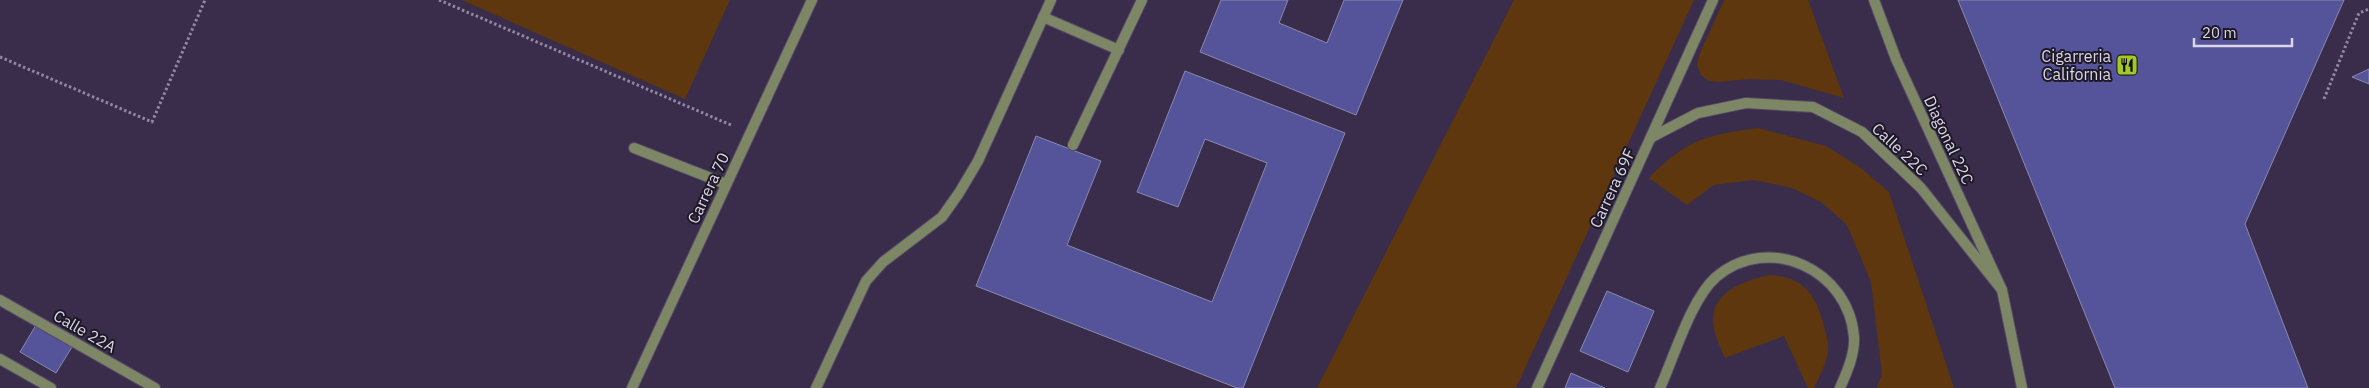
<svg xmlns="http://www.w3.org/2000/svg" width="2369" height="388" font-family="'IBM Plex Sans',sans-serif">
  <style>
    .green { fill: #5e370f }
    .building { fill: #555399; stroke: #888aae }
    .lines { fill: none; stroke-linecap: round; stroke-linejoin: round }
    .lane-casing { stroke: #564b67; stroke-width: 12 }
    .street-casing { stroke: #564b67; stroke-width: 12 }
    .path { stroke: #9188a0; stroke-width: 3; stroke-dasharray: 2.5 2.5; stroke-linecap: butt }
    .lane { stroke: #7d8766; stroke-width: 10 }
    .street { stroke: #7d8766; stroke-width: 10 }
    .labels { text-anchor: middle; stroke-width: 4; stroke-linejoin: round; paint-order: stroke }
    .poi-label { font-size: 16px; fill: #dcd5e8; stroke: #1e1926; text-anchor: end }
    .street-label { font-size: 16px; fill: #dcd5e8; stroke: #1e1926 }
  </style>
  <rect width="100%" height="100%" fill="#392d4b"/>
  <g class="green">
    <path d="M462 0H730L685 99Z"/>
    <path d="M1514 0H1694L1516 388H1317Z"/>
    <path d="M1724 0H1808L1844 98 1781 80 1749 79 1718 82 1709 81 1701 75 1697 65 1699 55Z"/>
    <path d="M1758 128 1826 146 1861 168 1889 192 1954 388H1877L1882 374 1871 282 1847 225 1821 202 1792 188 1754 180 1714 185 1687 205 1649 178C1686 140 1705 135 1758 128Z"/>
    <path d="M1770 275C1804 277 1816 295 1824 326 1826 334 1829 343 1828 352 1826 364 1819 377 1814 388H1808L1784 336 1725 358C1720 346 1713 333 1713 320 1712 292 1747 279 1770 275Z"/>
  </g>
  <g class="building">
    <path d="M1221 0H1288L1279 23 1327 43 1344 0H1403L1356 115 1200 52Z"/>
    <path d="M1958 0H2344L2245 224 2308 388H2115Z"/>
    <path d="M2369 69V84L2352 77Z"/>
    <path d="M1185 71 1345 133 1243 388H1237L976 286 1036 136 1101 161 1067 245 1212 302 1267 163 1205 139 1178 207 1137 192Z"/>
    <path d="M1607 291 1654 311 1628 372 1580 351Z"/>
    <path d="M36 325 72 347 56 373 20 352Z"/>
    <path d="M1571 373 1605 388H1565Z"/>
  </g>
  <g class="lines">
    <g class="lane-casing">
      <g id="lane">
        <path d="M1874 0 1896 59 2002 290 2022 388"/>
        <path d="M1043 17 1119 50"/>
        <path d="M1652 137 1698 113 1746 103 1813 107 1862 132 1921 188 2002 290"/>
        <path d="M1073 145 1142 0"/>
        <path d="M634 148 726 184"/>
        <path d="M0 300 155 388"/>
        <path d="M0 359 51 388"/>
        <path d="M816 388 866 281 883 262 942 217 959 193 978 161 1051 0"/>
        <path d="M1537 388 1713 0"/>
        <path d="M1660 388C1674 357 1691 299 1716 277 1769 232 1849 270 1854 337 1855 354 1847 372 1840 388"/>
      </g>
    </g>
    <g class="street-casing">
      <path id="street" d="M632 388 812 0"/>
    </g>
    <g class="path">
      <path d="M439 0 731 125"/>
      <path d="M0 57 152 122 205 0"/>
      <path d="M2324 99 2359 13 2369 9"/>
    </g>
    <use href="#lane" class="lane"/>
    <use href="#street" class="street"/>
  </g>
  <defs>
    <g id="restaurant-square" transform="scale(1.125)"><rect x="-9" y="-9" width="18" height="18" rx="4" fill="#a4c825" stroke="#1e1926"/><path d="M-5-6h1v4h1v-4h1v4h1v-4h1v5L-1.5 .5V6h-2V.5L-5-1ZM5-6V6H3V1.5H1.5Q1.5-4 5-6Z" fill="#111"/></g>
  </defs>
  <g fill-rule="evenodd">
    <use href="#restaurant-square" x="2127" y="65"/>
  </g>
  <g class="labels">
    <g class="poi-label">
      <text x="2111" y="62">Cigarreria<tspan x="2111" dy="18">California</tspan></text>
    </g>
    <g class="street-label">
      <text transform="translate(1949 140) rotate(65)" y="6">Diagonal 22C</text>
      <text transform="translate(1900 149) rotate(43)" y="6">Calle 22C</text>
      <text transform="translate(708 188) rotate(-65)" y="6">Carrera 70</text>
      <text transform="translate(1612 188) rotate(-65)" y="6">Carrera 69F</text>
      <text transform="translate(85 331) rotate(30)" y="6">Calle 22A</text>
    </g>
  </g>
  <path d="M2194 38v8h98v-8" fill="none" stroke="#dcd5e8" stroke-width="2.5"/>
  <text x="2202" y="38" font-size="15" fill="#dcd5e8" stroke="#1e1926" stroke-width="4" paint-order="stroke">20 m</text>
</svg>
